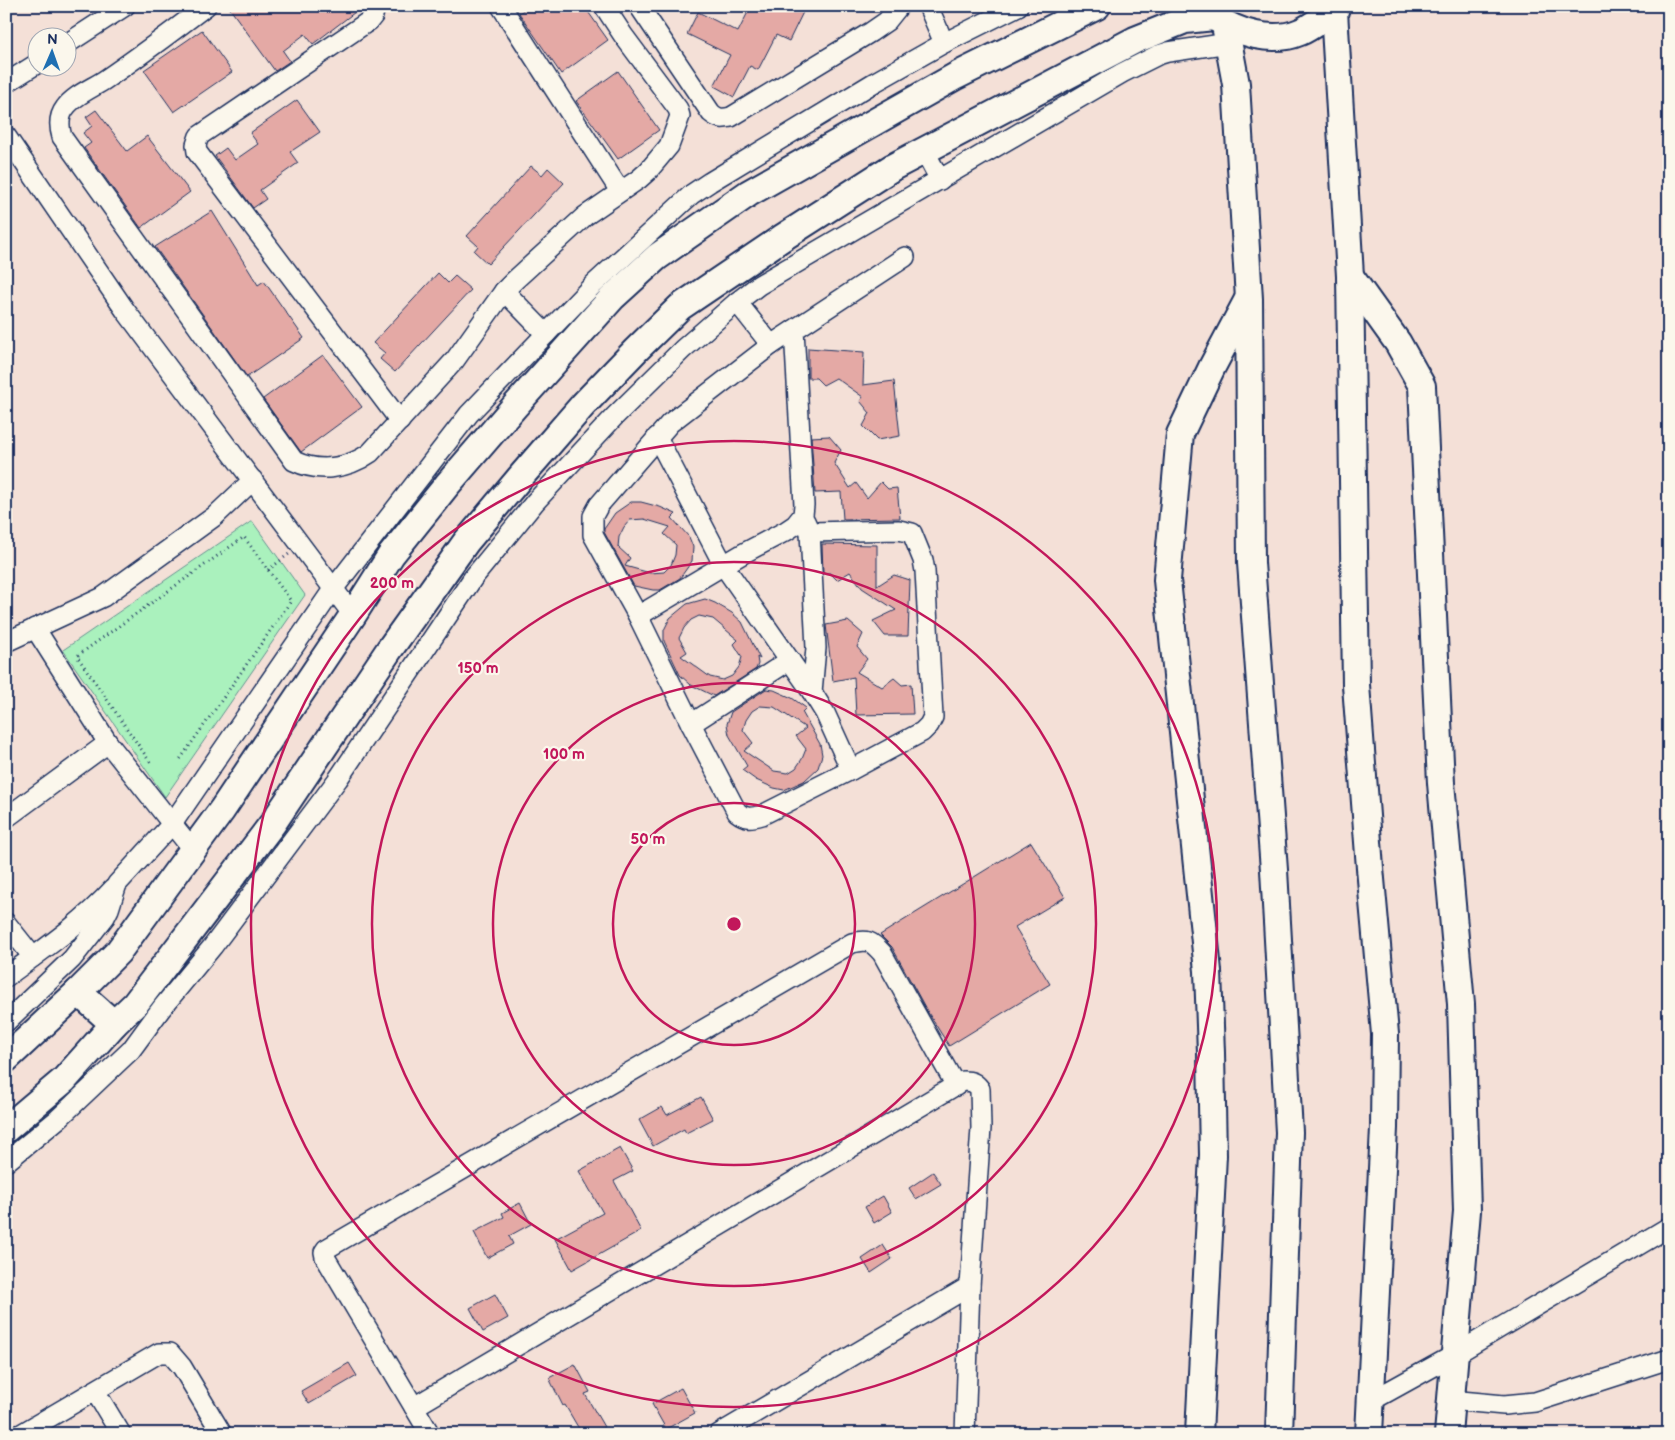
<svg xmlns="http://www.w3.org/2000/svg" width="1675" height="1440" font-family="'Balsamiq Sans',sans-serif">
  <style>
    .green { fill: #aaf1bd; stroke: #62908e }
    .building { fill: #e4a9a5; stroke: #1b2f5e; fill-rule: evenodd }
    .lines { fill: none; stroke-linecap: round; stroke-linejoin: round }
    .street-casing { stroke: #1b2f5e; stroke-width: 22 }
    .secondary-casing { stroke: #1b2f5e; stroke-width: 30 }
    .path { stroke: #1b2f5e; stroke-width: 3; stroke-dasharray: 1 4; stroke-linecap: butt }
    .street { stroke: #fbf7ec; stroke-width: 19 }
    .secondary { stroke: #fbf7ec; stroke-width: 26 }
    .ring { fill: none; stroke: #c2185b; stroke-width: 2.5 }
    .centre { fill: #c2185b; stroke: #fbf7ec; stroke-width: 2.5 }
    .ring-label { font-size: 15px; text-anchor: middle; font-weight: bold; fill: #c2185b; stroke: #fbf7ec; stroke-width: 4.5; stroke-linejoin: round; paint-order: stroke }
  </style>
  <rect width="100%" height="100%" fill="#f4e0d7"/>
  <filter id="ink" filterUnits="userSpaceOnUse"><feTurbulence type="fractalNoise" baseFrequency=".02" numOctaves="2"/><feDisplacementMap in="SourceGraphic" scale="10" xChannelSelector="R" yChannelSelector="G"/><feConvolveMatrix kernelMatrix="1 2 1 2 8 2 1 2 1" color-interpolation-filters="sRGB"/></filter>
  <g filter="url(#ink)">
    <path class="green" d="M252 521 305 595 165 797 63 650Z"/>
    <g class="building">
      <path d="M228 6H363L313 44 305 34 283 51 290 61 275 71Z"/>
      <path d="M529 6H584L608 40 561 74 519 13Z"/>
      <path d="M751 6H806L789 41 776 35 758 70 750 66 734 97 714 86 730 55 687 34 698 12 738 32Z"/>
      <path d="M202 30 232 72 174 112 144 70Z"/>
      <path d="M618 71 659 130 618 159 576 101Z"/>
      <path d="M297 100 320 132 290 152 298 163 260 190 266 199 253 208 215 156 226 148 235 160 258 144 250 133Z"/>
      <path d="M96 110 127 151 147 136 190 192 141 228 84 148 91 143 83 133 92 126 86 117Z"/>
      <path d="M531 166 542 175 548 168 564 183 488 264 474 251 478 246 467 236Z"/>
      <path d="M212 211 258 285 264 281 304 338 247 377 155 247Z"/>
      <path d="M438 273 448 283 455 276 471 290 395 372 380 359 385 353 373 343Z"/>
      <path d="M808 348 864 352 863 385 894 381 900 436 877 440 863 426 870 413 860 401 863 397 836 378 823 385 816 378H808Z"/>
      <path d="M323 355 362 407 301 452 263 399Z"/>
      <path d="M829 436 841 450 834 463 850 488 856 483 867 498 881 482 888 489 897 488 900 518 843 519 841 492 815 493 811 437Z"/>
      <path d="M631 502H641L660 507 676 514 672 518 689 537 693 547 692 561 680 578 660 590H653L634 586 604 532V529L615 513ZM644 519 670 527 664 534 676 545 675 555 671 565 664 572 650 573 625 566 630 558 618 547 619 537 624 527 630 520Z"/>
      <path d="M822 544 877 545V586L894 575 910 580 908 636H885L873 621 896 610 862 588 850 572 837 580 830 573H823Z"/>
      <path d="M705 599 715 603 732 613 742 622 760 659 757 657 758 664 756 669 714 696 691 685 680 675 664 641V630L670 618 687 604ZM699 616 713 619 738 640 734 644 742 657 739 667 732 676 723 680 710 677 681 656 687 652 679 638 684 628 691 620Z"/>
      <path d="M848 621 863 634 857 647 867 659 857 672 882 687 894 678 902 685 911 684 913 714 856 715 854 677 833 681 826 625Z"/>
      <path d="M766 689 774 690 792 698 806 708 802 712 820 744 822 755 818 768 804 781 784 790 774 788 756 780 742 770 747 766 729 735 727 724 731 712ZM760 706 774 707 806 728 796 736 806 749 802 759 796 768 788 773 774 771 744 751 753 743 743 730 746 720 752 711Z"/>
      <path d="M1031 842 1065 897 1015 927 1050 984 949 1046 927 1011 892 947 880 935Z"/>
      <path d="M701 1097 713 1119 686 1133 684 1129 653 1146 639 1120 662 1107 667 1115Z"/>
      <path d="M620 1148 633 1171 614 1181 641 1231 572 1270 555 1239 603 1213 579 1171Z"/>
      <path d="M933 1172 941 1184 916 1199 909 1188Z"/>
      <path d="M883 1196 892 1212 874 1223 865 1207Z"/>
      <path d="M520 1203 531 1224 509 1236 513 1244 487 1258 474 1232 504 1217 502 1213Z"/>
      <path d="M883 1245 892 1259 871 1273 862 1259Z"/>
      <path d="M495 1294 508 1318 483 1332 470 1308Z"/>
      <path d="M349 1363 357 1376 309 1404 301 1391Z"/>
      <path d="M575 1364 590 1392 585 1394 604 1427 592 1434H582L565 1405 563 1406 549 1378Z"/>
      <path d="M681 1388 695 1413 666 1429 652 1404Z"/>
    </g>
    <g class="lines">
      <g class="street-casing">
        <g id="street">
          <path d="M206 6C173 31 140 56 106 79 93 88 74 95 65 108 58 117 59 127 62 137L294 461C319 473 347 469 370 453L455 360 504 291 515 280 585 216 639 179 648 171 669 146 680 116 678 109 623 35 604 6"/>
          <path d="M375 6 373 16 369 21 199 136 196 145 197 152 400 421"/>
          <path d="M501 6 620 191"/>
          <path d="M639 6 711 113C718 119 722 119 731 117L871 32 887 21 899 6"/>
          <path d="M928 6 944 43"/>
          <path d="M68 43 125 6"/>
          <path d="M6 83 38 63"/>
          <path d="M6 136 125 310 353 615"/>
          <path d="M924 150 940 180"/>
          <path d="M504 291 546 334"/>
          <path d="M737 302 771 345"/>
          <path d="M657 437 724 566 812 692 825 713 851 770"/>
          <path d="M805 521 810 532 816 648 812 692"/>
          <path d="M810 532 899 530 912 533 923 560 925 571 933 717 929 725 922 732 851 770 762 815C751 818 746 819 737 812L691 724 638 616 593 535V516L599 505 670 423 771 345 905 257"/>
          <path d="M638 616 744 553 786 531 795 525 803 515 804 505 794 330"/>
          <path d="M35 628 108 743 192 849"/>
          <path d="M6 642 103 597 215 516 253 480"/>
          <path d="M691 724 790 660"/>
          <path d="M6 818 108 743"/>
          <path d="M6 923 33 957"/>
          <path d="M6 977C44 949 82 923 113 889"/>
          <path d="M6 1022 72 959 105 917 109 909 117 884 172 824 334 588 469 414 593 285 692 194 710 182 875 82 944 43 1018 6"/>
          <path d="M6 1162 58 1119 131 1050 161 1009 213 946 338 779 473 578 535 502 615 416 683 349 737 302 759 285 1122 73 1158 55 1168 52 1229 43"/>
          <path d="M95 1391 121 1434"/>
          <path d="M1450 1400 1504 1405 1535 1402 1669 1359"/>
          <path d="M1371 1401 1456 1354 1669 1227"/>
          <path d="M414 1407 963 1081C971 1081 975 1082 980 1089L981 1128 970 1286 965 1434"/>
          <path d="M21 1434 147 1360 159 1353H170L182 1367 222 1434"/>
          <path d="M430 1434 325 1257 324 1252 326 1249 852 943C868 939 871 941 882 953L956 1086"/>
          <path d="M719 1434 970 1286"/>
        </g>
      </g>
      <g class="secondary-casing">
        <g id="secondary">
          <path d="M1334 11 1350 276 1356 685 1370 868 1385 1034 1384 1128 1369 1434"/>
          <path d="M1214 17C1238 33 1272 44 1300 32 1312 27 1323 17 1334 11L1337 6"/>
          <path d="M1225 25 1236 84 1249 299 1251 563 1274 870 1289 1132 1279 1434"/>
          <path d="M1350 276 1398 343 1422 386 1441 783 1461 1004 1467 1211 1448 1434"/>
          <path d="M78 992 114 1024"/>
          <path d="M6 1059 78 992 118 952 222 810 353 615 391 555 447 485 515 406 612 298 657 257 749 193 956 76 1097 6"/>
          <path d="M6 1129 64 1080 114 1024 135 1004 273 823 389 650 466 542 523 474 583 405 636 350 680 307 782 238 893 167 1135 40 1185 20 1214 17"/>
          <path d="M1199 1434 1213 1155 1211 1053 1208 971 1167 580 1180 434 1212 367 1247 301"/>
        </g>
      </g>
      <g class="path">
        <path d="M268 570 289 554"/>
        <path d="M150 762 77 656 244 537 291 601 179 761"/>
      </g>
      <use href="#street" class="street"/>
      <use href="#secondary" class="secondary"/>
    </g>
  </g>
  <g class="ring">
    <circle cx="734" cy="924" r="121"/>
    <circle cx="734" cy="924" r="241"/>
    <circle cx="734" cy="924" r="362"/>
    <circle cx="734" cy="924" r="483"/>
  </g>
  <circle cx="734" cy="924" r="8" class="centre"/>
  <g class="ring-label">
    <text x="392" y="588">200 m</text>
    <text x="478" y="673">150 m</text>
    <text x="564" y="759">100 m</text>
    <text x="648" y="844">50 m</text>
  </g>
  <rect width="1675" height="1440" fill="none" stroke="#fbf7ec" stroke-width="25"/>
  <rect x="12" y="12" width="1650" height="1415" fill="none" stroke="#1b2f5e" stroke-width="2" filter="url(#ink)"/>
  <g transform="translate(52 52) rotate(2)"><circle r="24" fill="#fbf7ec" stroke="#a1a7b3"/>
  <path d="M0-4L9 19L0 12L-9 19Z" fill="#1f6fb2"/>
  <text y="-8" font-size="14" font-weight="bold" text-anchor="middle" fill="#1b2f5e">N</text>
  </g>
</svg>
